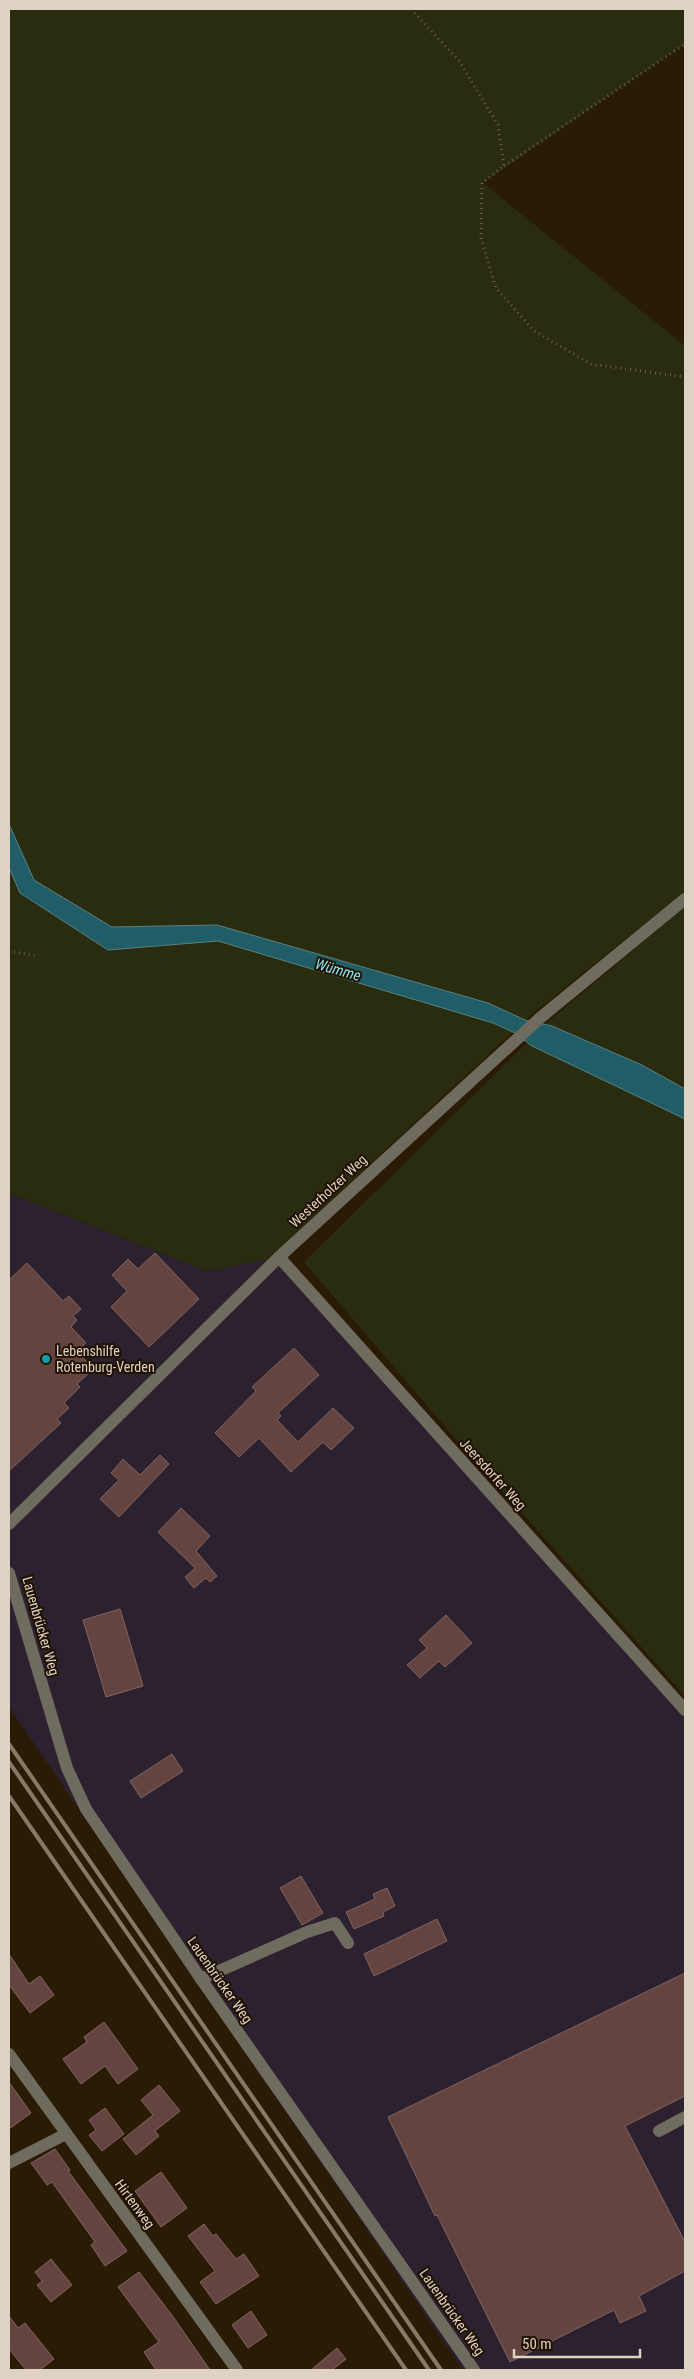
<svg xmlns="http://www.w3.org/2000/svg" width="694" height="2379" font-family="'Roboto Condensed',sans-serif">
  <style>
    .industrial { fill: #2c212e }
    .green { fill: #2a2c0f }
    .water { fill: #205d66; stroke: #598082 }
    .building { fill: #634440; stroke: #84635f }
    .lines { fill: none; stroke-linecap: round; stroke-linejoin: round }
    .path { stroke: #6b5d4a; stroke-width: 3; stroke-dasharray: 1 4; stroke-linecap: butt }
    .minor { stroke: #6f6b5e; stroke-width: 12 }
    .rail { stroke: #867966; stroke-width: 4 }
    .culture-dot { fill: #0f9aa8; stroke: #201100; stroke-width: 2 }
    .labels { text-anchor: middle; stroke-width: 4; stroke-linejoin: round; paint-order: stroke }
    .street-label { font-size: 14px; fill: #ddd2c4; stroke: #201100 }
    .poi-label { font-size: 14px; fill: #ddd2c4; stroke: #201100; text-anchor: start }
    .water-label { font-size: 15px; font-style: italic; fill: #84e3f2; stroke: #201100 }
  </style>
  <rect width="100%" height="100%" fill="#2a1b04"/>
  <path class="industrial" d="M9 1193 207 1271 279 1257 685 1714V2370H463L9 1707Z"/>
  <g class="green">
    <path d="M9 9H685V44L483 183 685 346V891L525 1020 521 1018 508 1030 513 1032 266 1260 207 1271 9 1193Z"/>
    <path d="M685 907V1696L441 1422 304 1262 550 1020Z"/>
  </g>
  <path class="water" d="M9 824 34 880 112 927 217 925 488 1003 525 1020 552 1026 642 1065 685 1089V1119L532 1046 513 1032 493 1023 218 941 108 950 20 893 9 868Z"/>
  <g class="building">
    <path d="M155 1253 199 1299 149 1347 111 1307 127 1291 112 1275 128 1259 138 1269Z"/>
    <path d="M27 1263 63 1301 69 1296 81 1309 73 1316 77 1320 71 1327 86 1343 77 1351 93 1369 77 1384 80 1387 64 1403 69 1408 57 1419 61 1423 9 1471V1280Z"/>
    <path d="M294 1348 319 1375 278 1413 281 1416 277 1420 298 1442 333 1408 354 1428 331 1450 323 1442 291 1472 259 1438 239 1457 215 1433 256 1391 252 1387Z"/>
    <path d="M160 1455 169 1464 119 1517 100 1499 119 1480 111 1473 123 1459 140 1475Z"/>
    <path d="M181 1508 210 1536 196 1551 217 1576 210 1582 206 1578 194 1588 185 1577 195 1568 158 1532Z"/>
    <path d="M120 1609 143 1686 106 1697 83 1620Z"/>
    <path d="M446 1615 472 1643 445 1667 439 1661 420 1678 407 1665 427 1648 419 1640Z"/>
    <path d="M172 1754 183 1771 141 1798 130 1781Z"/>
    <path d="M301 1876 323 1913 302 1925 280 1888Z"/>
    <path d="M387 1888 395 1906 383 1912 384 1916 354 1929 346 1912 375 1899 373 1894Z"/>
    <path d="M437 1919 447 1941 374 1976 364 1954Z"/>
    <path d="M9 1954 29 1984 40 1976 54 1995 30 2013 9 1985Z"/>
    <path d="M685 1973V2096L625 2126 685 2242V2271L639 2296 646 2311 620 2323 614 2310 510 2362 437 2215 435 2216 388 2117Z"/>
    <path d="M104 2022 138 2069 118 2084 105 2066 81 2084 63 2059 87 2042 84 2037Z"/>
    <path d="M9 2082 31 2113 9 2129Z"/>
    <path d="M159 2085 180 2111 155 2131 159 2136 136 2155 123 2139 153 2115 141 2100Z"/>
    <path d="M105 2108 124 2134 102 2151 89 2135 96 2130 89 2120Z"/>
    <path d="M55 2149 70 2170 68 2171 127 2251 105 2266 91 2245 95 2242 52 2182 47 2185 31 2163Z"/>
    <path d="M161 2172 187 2208 161 2227 135 2191Z"/>
    <path d="M204 2224 213 2236 216 2234 236 2259 244 2254 259 2276 216 2304 200 2282 215 2271 188 2236Z"/>
    <path d="M51 2259 72 2285 51 2302 37 2285 42 2281 35 2272Z"/>
    <path d="M139 2272 174 2318 210 2370H156L144 2352 159 2342 118 2287Z"/>
    <path d="M251 2311 267 2335 248 2348 232 2325Z"/>
    <path d="M9 2316 18 2328 25 2323 54 2359 40 2370H26L9 2349Z"/>
    <path d="M337 2348 346 2359 332 2370H311Z"/>
  </g>
  <g class="lines">
    <g class="path">
      <path d="M411 9 459 61 498 125 504 166 482 183 481 238 496 288 534 331 591 364 685 377"/>
      <path d="M504 166 685 44"/>
      <path d="M9 951 37 956"/>
    </g>
    <g class="minor">
      <path d="M279 1257 685 1710"/>
      <path d="M9 1524 279 1257 540 1018 685 899"/>
      <path d="M9 1573 67 1768 86 1809 201 1979 474 2370"/>
      <path d="M201 1979 307 1932 335 1923 348 1943"/>
      <path d="M9 2054 237 2370"/>
      <path d="M659 2131 685 2117"/>
      <path d="M9 2163 66 2134"/>
    </g>
    <g class="rail">
      <path d="M9 1744 441 2370"/>
      <path d="M9 1762 429 2370"/>
      <path d="M9 1796 406 2370"/>
    </g>
  </g>
  <circle class="culture-dot" cx="46" cy="1359" r="5"/>
  <g class="labels">
    <g class="street-label">
      <text transform="translate(328 1191) rotate(-43)" y="5">Westerholzer Weg</text>
      <text transform="translate(493 1474) rotate(48)" y="5">Jeersdorfer Weg</text>
      <text transform="translate(41 1626) rotate(74)" y="5">Lauenbrücker Weg</text>
      <text transform="translate(220 1980) rotate(55)" y="5">Lauenbrücker Weg</text>
      <text transform="translate(135 2204) rotate(54)" y="5">Hirtenweg</text>
      <text transform="translate(452 2312) rotate(55)" y="5">Lauenbrücker Weg</text>
    </g>
    <g class="poi-label">
      <text x="56" y="1356">Lebenshilfe<tspan x="56" dy="16">Rotenburg-Verden</tspan></text>
    </g>
    <g class="water-label">
      <text transform="translate(338 970) rotate(16)" y="5">Wümme</text>
    </g>
  </g>
  <rect width="694" height="2379" fill="none" stroke="#ddd2c4" stroke-width="20"/>
  <path d="M514 2349v8h126v-8" fill="none" stroke="#ddd2c4" stroke-width="2.5"/>
  <text x="522" y="2349" font-size="15" fill="#ddd2c4" stroke="#201100" stroke-width="4" paint-order="stroke">50 m</text>
</svg>
